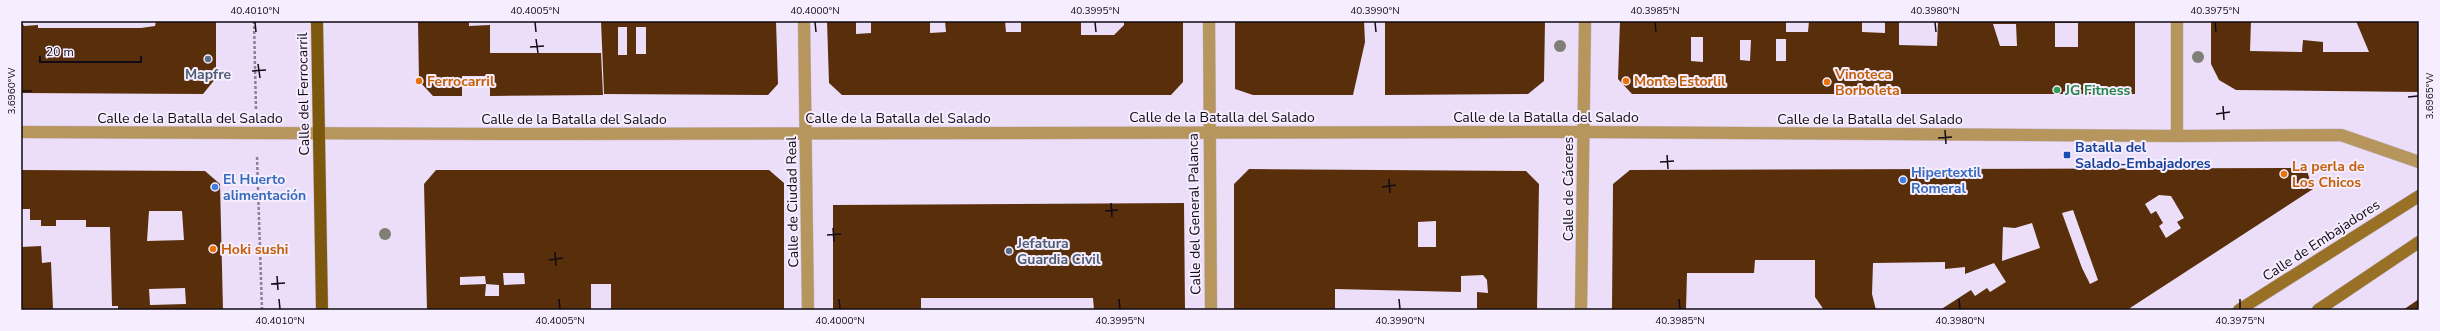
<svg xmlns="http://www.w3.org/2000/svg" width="2440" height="331" font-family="'Nunito Sans',sans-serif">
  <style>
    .building { fill: #582f0a; fill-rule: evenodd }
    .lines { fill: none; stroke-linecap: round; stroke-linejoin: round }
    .street-casing { stroke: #c9bcd4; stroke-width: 13 }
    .secondary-casing { stroke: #c9bcd4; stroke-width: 13 }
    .primary-casing { stroke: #c9bcd4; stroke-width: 13 }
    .path { stroke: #8b8194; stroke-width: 2.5; stroke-dasharray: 3 2; stroke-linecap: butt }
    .street { stroke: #b7965d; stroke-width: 12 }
    .secondary { stroke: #987126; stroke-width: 12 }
    .primary { stroke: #7c580e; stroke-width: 12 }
    .tree { fill: #7f7f75 }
    .ticks { fill: none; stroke: #100b14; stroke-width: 1.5 }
    .service-dot { fill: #5c6f8a; stroke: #f6edfe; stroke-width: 1.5 }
    .food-dot { fill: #e8710a; stroke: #f6edfe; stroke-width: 1.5 }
    .leisure-dot { fill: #2e9e5b; stroke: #f6edfe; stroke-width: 1.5 }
    .transit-dot { fill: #1a4fb4; stroke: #f6edfe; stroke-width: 1.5 }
    .shop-dot { fill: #3f7fe0; stroke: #f6edfe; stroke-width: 1.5 }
    .labels { text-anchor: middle; stroke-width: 4; stroke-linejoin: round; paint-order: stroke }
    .service-label { font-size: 14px; font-weight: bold; fill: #4e5e75; stroke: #f6edfe }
    .food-label { font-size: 14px; font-weight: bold; fill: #c56008; stroke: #f6edfe; text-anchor: start }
    .leisure-label { font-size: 14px; font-weight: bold; fill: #27864d; stroke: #f6edfe; text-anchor: start }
    .street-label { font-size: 14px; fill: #100b14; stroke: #f6edfe }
    .transit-label { font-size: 14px; font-weight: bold; fill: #164399; stroke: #f6edfe; text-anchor: start }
    .shop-label { font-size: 14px; font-weight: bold; fill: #366cbe; stroke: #f6edfe; text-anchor: start }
    .neatline { fill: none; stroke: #100b14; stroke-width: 1.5 }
    .ticks-label { font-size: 10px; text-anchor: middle; fill: #100b14 }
  </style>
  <rect width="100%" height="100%" fill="#ecdef9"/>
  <g class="building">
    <path d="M21 21 24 26 38 25V28H141L155 26 156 21H216V78L203 94 21 93Z"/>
    <path d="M418 21H469V26L490 25V53H601L603 95 490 96V76H462V96H433L419 81Z"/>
    <path d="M601 21H776L778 84 768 95 604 94ZM618 27H627V55H618ZM636 27H646V54H636Z"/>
    <path d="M827 21H856V34L871 33V21H930V33L946 32 945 21H1005L1006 32H1021V21H1081V35H1114L1124 25V21H1183V82L1171 95H842L829 83Z"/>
    <path d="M1235 21H1364L1365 42 1353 95H1253L1235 89Z"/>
    <path d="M1385 21H1545L1544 81 1528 94 1385 95Z"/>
    <path d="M1620 21H1786V32H1808L1809 21H1862V32L1885 33V21H1899V45L1937 46 1938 21H2135V94H1632L1618 79ZM2055 23H2078V47H2055ZM1993 24H2016L2017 46H2000ZM1691 37H1703V62L1691 61ZM1776 39H1786V61H1776ZM1740 40H1751L1750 61 1740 60Z"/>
    <path d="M2211 21H2251L2250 51 2302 52 2303 40 2323 42V52H2369L2356 21H2419V92L2236 90 2219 80 2211 64Z"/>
    <path d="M2306 168 2313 189 2127 310H1940L1971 290 1975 296 1987 288 1990 292 2006 282 1994 263 1965 274V267L1945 269V262L1873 263 1872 294 1876 310H1824L1815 297V260H1755L1754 273H1687L1686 310H1612L1613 184 1630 170ZM2159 195 2171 196 2184 218 2177 222 2181 228 2166 238 2159 226 2163 223 2156 211 2151 214 2145 204ZM2073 210 2098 280 2090 284 2082 268 2062 213ZM2032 223 2040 248 2002 261 2003 227 2015 228Z"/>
    <path d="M1249 169 1526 171 1539 184 1537 310H1477V292L1488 293 1487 280 1483 275 1461 276V292L1335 289V310H1234V184ZM1436 221V247H1418V222Z"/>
    <path d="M21 170 205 171 220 184 223 310H118V306H112L110 227H86V220H56V226H41V220H30V209H21ZM149 211H182L184 240 147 241ZM185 288 186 304 150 305 149 289Z"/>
    <path d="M436 170H769L784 183V310H611V284H591V310H427L424 184ZM503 273H524L525 284 504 285ZM485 276 486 284 460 285V277ZM486 284 499 285V296H485Z"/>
    <path d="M1184 203 1185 310H1094L1093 298H921V310H833V205Z"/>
    <path d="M41 246 42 263 51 262 53 309 21 310V247Z"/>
    <path d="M2419 299V310H2403Z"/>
  </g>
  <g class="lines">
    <g class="street-casing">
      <g id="street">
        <path d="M804 21 808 310"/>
        <path d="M1209 21 1211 310"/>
        <path d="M2177 21V136"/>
        <path d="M21 132 533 134 1583 132 2177 136 2341 135 2419 162"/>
        <path d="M1581 310 1585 21"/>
      </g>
    </g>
    <g class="secondary-casing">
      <g id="secondary">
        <path d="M2239 310 2419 196"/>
        <path d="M2318 310 2419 242"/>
      </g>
    </g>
    <g class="primary-casing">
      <path id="primary" d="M317 21 322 310"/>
    </g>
    <g class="path">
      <path d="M254 21 256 110"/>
      <path d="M257 157 262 310"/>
    </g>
    <use href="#street" class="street"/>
    <use href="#secondary" class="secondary"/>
    <use href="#primary" class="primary"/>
  </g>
  <g class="tree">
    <circle cx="1560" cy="46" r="6"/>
    <circle cx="2198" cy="57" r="6"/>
    <circle cx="385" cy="234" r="6"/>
  </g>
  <path class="ticks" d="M255 22 256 32M535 22 536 32M815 22 816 32M1095 22 1096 32M1375 22 1376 32M1655 22 1656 32M1935 22 1936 32M2215 22 2216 32M536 39 538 53M530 47 544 46M258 64 260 78M252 71 266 70M22 91H32M2408 97 2418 96M2223 106 2224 120M2216 114 2230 112M1945 130 1946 144M1938 138 1952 137M1667 155 1668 169M1660 162 1674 161M1389 179 1390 193M1382 187 1396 185M1111 203 1112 217M1105 211 1118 210M833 228 834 242M827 235 841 234M555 252 556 266M549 260 563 258M277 276 278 290M271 284 285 283M279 299 280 309M559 299 560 309M839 299 840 309M1119 299 1120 309M1399 299 1400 309M1679 299 1680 309M1959 299 1960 309M2240 299V309"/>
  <g class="service-dot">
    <circle cx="208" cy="59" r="4"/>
    <circle cx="1009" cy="251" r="4"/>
  </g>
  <g class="food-dot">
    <circle cx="419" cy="81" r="4"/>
    <circle cx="1626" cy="81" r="4"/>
    <circle cx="1827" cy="82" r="4"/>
    <circle cx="2284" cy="174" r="4"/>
    <circle cx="213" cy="249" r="4"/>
  </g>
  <circle class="leisure-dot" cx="2057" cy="90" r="4"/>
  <rect class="transit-dot" x="2063" y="151" width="8" height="8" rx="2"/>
  <g class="shop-dot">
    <circle cx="1903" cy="180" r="4"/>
    <circle cx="215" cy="187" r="4"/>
  </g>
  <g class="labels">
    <g class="service-label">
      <text x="208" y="79">Mapfre</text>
      <text x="1017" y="248" text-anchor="start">Jefatura<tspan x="1017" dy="16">Guardia Civil</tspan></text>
    </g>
    <g class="food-label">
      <text x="1835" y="79">Vinoteca<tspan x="1835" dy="16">Borboleta</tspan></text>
      <text x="427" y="86">Ferrocarril</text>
      <text x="1634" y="86">Monte Estorlil</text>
      <text x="2292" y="171">La perla de<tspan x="2292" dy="16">Los Chicos</tspan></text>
      <text x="221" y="254">Hoki sushi</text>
    </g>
    <g class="leisure-label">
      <text x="2065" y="95">JG Fitness</text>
    </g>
    <g class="street-label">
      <text transform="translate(303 94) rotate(-91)" y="5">Calle del Ferrocarril</text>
      <text x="1222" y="122">Calle de la Batalla del Salado</text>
      <text x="1546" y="122">Calle de la Batalla del Salado</text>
      <text x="190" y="123">Calle de la Batalla del Salado</text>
      <text x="898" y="123">Calle de la Batalla del Salado</text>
      <text x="574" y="124">Calle de la Batalla del Salado</text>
      <text x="1870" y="124">Calle de la Batalla del Salado</text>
      <text transform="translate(1568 189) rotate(-90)" y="5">Calle de Cáceres</text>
      <text transform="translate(792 202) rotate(-91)" y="5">Calle de Ciudad Real</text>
      <text transform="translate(1194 214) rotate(-91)" y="5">Calle del General Palanca</text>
      <text transform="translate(2321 240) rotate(-33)" y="5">Calle de Embajadores</text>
    </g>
    <g class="transit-label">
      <text x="2075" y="152">Batalla del<tspan x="2075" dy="16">Salado-Embajadores</tspan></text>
    </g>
    <g class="shop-label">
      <text x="1911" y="177">Hipertextil<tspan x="1911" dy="16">Romeral</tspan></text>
      <text x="223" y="184">El Huerto<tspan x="223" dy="16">alimentación</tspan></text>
    </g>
  </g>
  <rect width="2440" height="331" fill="none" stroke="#f6edfe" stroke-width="44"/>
  <path d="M40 56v6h101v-6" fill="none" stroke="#100b14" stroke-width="2"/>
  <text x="46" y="56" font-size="12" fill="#100b14" stroke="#f6edfe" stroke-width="3" paint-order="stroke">20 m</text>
  <rect x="22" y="22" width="2396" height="287" class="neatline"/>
  <g class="ticks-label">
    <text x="255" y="14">40.4010°N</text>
    <text x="535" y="14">40.4005°N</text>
    <text x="815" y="14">40.4000°N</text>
    <text x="1095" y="14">40.3995°N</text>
    <text x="1375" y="14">40.3990°N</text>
    <text x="1655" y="14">40.3985°N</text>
    <text x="1935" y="14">40.3980°N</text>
    <text x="2215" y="14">40.3975°N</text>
    <text transform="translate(11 91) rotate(-90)" y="4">3.6960°W</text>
    <text transform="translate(2429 96) rotate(-90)" y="4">3.6965°W</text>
    <text x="280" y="324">40.4010°N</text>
    <text x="560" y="324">40.4005°N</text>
    <text x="840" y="324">40.4000°N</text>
    <text x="1120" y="324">40.3995°N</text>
    <text x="1400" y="324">40.3990°N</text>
    <text x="1680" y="324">40.3985°N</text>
    <text x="1960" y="324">40.3980°N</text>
    <text x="2240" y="324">40.3975°N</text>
  </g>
</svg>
